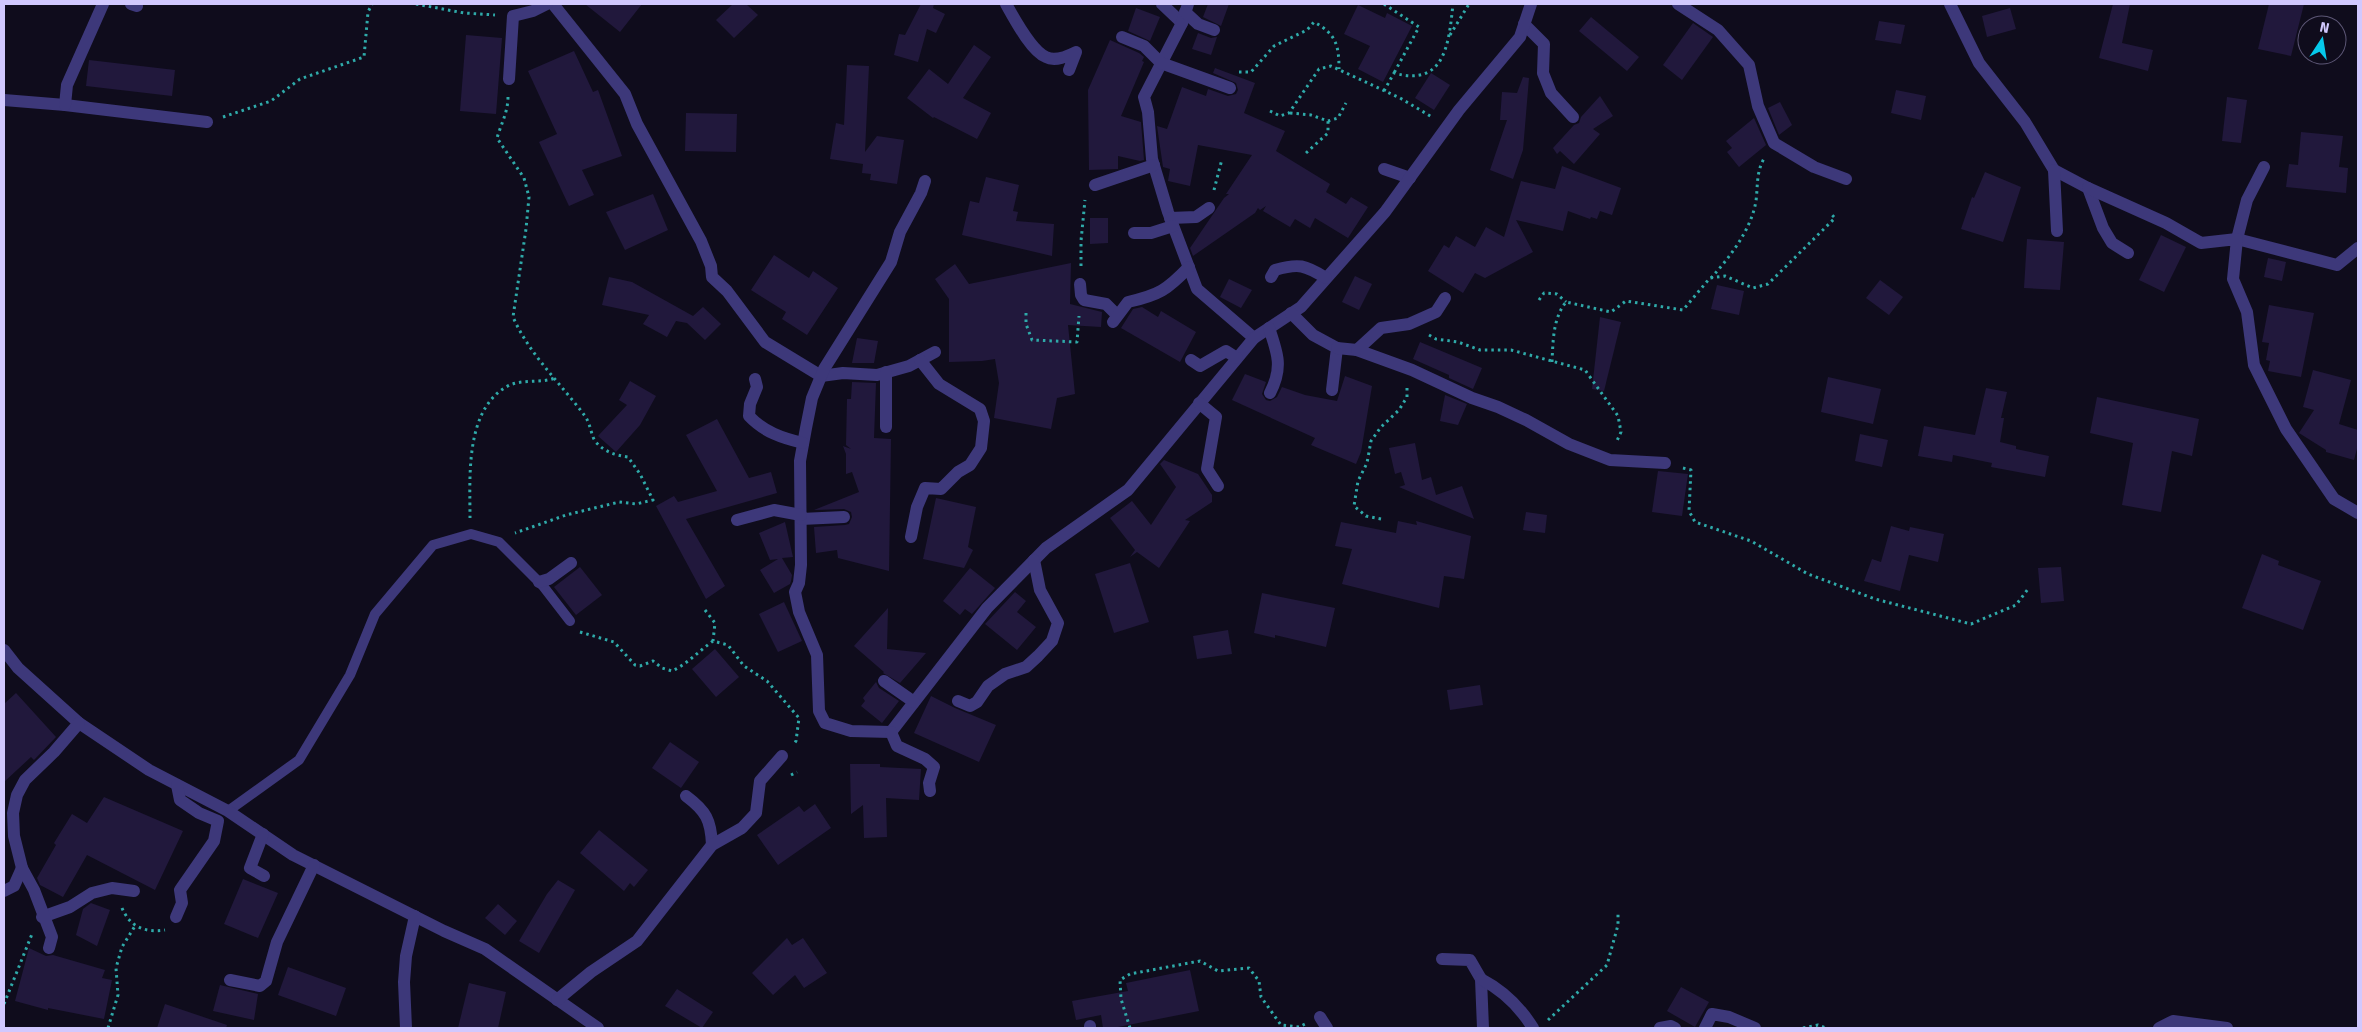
<svg xmlns="http://www.w3.org/2000/svg" width="2362" height="1032" font-family="'Fira Sans',sans-serif">
  <style>
    .building { fill: #21183c }
    .lines { fill: none; stroke-linecap: round; stroke-linejoin: round }
    .path { stroke: #2faaa9; stroke-width: 3; stroke-dasharray: 2.5 4; stroke-linecap: butt }
    .lane { stroke: #3d387a; stroke-width: 10 }
    .street { stroke: #3d387a; stroke-width: 12 }
  </style>
  <rect width="100%" height="100%" fill="#0f0c1c"/>
  <g class="building">
    <path d="M585 4H642L620 32Z"/>
    <path d="M733 4H746L758 15 734 38 716 20Z"/>
    <path d="M921 4H934L933 8 945 14 936 33 927 29 918 62 894 55 899 34 905 35Z"/>
    <path d="M1208 4H1229L1221 26 1203 17Z"/>
    <path d="M2113 4H2130L2122 43 2153 50 2148 71 2099 58Z"/>
    <path d="M2269 4H2304L2291 56 2258 49Z"/>
    <path d="M1358 5 1385 18 1387 13 1412 26 1383 82 1358 69 1370 46 1344 34Z"/>
    <path d="M1136 8 1160 17 1150 41 1128 31Z"/>
    <path d="M2010 8 2016 29 1987 37 1982 16Z"/>
    <path d="M1591 17 1639 57 1627 71 1579 31Z"/>
    <path d="M1879 21 1905 25 1901 44 1875 40Z"/>
    <path d="M1693 23 1713 37 1682 80 1663 65Z"/>
    <path d="M1198 33 1211 38 1217 37 1211 55 1192 49Z"/>
    <path d="M466 35 502 38 496 114 460 111Z"/>
    <path d="M1110 40 1139 53 1144 57 1142 61 1144 62 1121 116 1141 122 1144 160 1140 161 1118 156V169L1089 170 1088 90Z"/>
    <path d="M974 45 991 57 963 98 991 113 977 139 934 117 933 118 907 98 929 69 948 84Z"/>
    <path d="M574 51 593 92 598 90 622 156 582 170 594 195 569 206 539 142 557 134 528 71Z"/>
    <path d="M89 60 175 70 172 96 86 86Z"/>
    <path d="M847 65 869 66 865 152 877 136 904 140 897 184 870 180 871 174 862 173 863 164 830 159 836 123 844 125Z"/>
    <path d="M1215 68 1255 83 1244 113 1285 131 1276 151 1330 184 1326 192 1346 204 1351 197 1368 207 1348 238 1315 218 1310 228 1295 219 1290 227 1263 211 1266 206 1260 210 1258 208 1255 213 1193 256 1190 248 1224 198 1229 194H1226L1252 155 1198 145 1190 186 1168 181 1170 169 1163 167 1157 126 1167 129 1182 87 1206 96 1208 89 1228 96 1236 94 1238 90 1236 83 1213 73Z"/>
    <path d="M1431 73 1450 85 1434 110 1415 98Z"/>
    <path d="M1523 77 1529 78 1523 150 1513 179 1490 170 1507 120H1500L1502 92 1517 93Z"/>
    <path d="M1896 90 1926 96 1921 120 1891 113Z"/>
    <path d="M1600 96 1613 116 1593 129 1600 134 1574 164 1560 151 1557 154 1553 148 1574 125 1579 123 1581 117Z"/>
    <path d="M2227 97 2247 100 2241 143 2222 141Z"/>
    <path d="M1780 102 1792 125 1779 135 1768 108Z"/>
    <path d="M686 113 737 114 736 152 685 151Z"/>
    <path d="M1754 118 1766 145 1739 167 1727 152 1732 148 1726 141Z"/>
    <path d="M2301 132 2343 136 2339 167 2348 168 2346 193 2286 187 2289 164 2298 165Z"/>
    <path d="M1562 166 1621 188 1612 215 1600 211 1597 219 1591 217 1590 219 1568 211 1563 231 1516 220 1533 252 1485 278 1475 273 1463 293 1428 271 1444 245 1449 248 1456 236 1475 247 1486 227 1504 237 1521 181 1555 189Z"/>
    <path d="M1985 172 2021 187 2003 242 1961 229 1972 197 1974 198Z"/>
    <path d="M986 177 1019 185 1013 211 1018 212 1016 221 1054 224 1052 256 962 235 970 201 979 203Z"/>
    <path d="M653 194 668 230 625 250 606 212Z"/>
    <path d="M1090 218H1108V243L1090 244Z"/>
    <path d="M2161 235 2186 247 2164 292 2139 280Z"/>
    <path d="M2027 239 2064 242 2060 290 2024 288Z"/>
    <path d="M774 255 809 278 813 271 838 288 807 335 782 319 786 312 751 290Z"/>
    <path d="M2268 258 2286 262 2282 281 2264 277Z"/>
    <path d="M1071 263 1070 304 1102 312 1101 327 1068 325 1075 394 1057 398 1051 429 994 418 999 383 995 359 982 361 949 362V299L935 279 955 264 969 284Z"/>
    <path d="M1355 276 1372 284 1359 310 1342 302Z"/>
    <path d="M609 277 632 282 693 316 703 307 721 324 705 340 687 323 676 321 667 337 643 324 649 315 602 305Z"/>
    <path d="M1229 279 1252 290 1241 308 1220 297Z"/>
    <path d="M1880 280 1903 297 1889 315 1866 298Z"/>
    <path d="M1717 285 1744 291 1739 315 1711 309Z"/>
    <path d="M2269 305 2314 313 2301 377 2268 371 2270 361 2266 360 2269 343 2262 342Z"/>
    <path d="M1142 307 1158 317 1161 311 1196 332 1180 362 1121 328 1133 309Z"/>
    <path d="M1600 317 1621 322 1604 391 1592 389Z"/>
    <path d="M857 338 878 341 874 363H852Z"/>
    <path d="M1420 342 1482 368 1473 389 1449 378V375L1413 359Z"/>
    <path d="M2313 370 2351 380 2339 424 2358 430V445L2354 460 2326 452V450L2299 433 2314 410 2303 407Z"/>
    <path d="M1245 374 1266 382 1262 394 1266 400 1270 401 1277 397 1282 387 1305 395 1337 401 1345 376 1372 386 1361 452 1356 464 1311 445 1315 438 1232 400Z"/>
    <path d="M1828 377 1881 389 1873 424 1821 412Z"/>
    <path d="M630 381 656 396 640 425 616 452 598 436 627 405 619 400Z"/>
    <path d="M852 382 876 383 874 438 891 439 889 571 838 558 837 550 816 553 814 527 845 525 849 524 852 517 851 512 844 509 814 510 859 492 852 472 846 474V454L843 446 851 449 846 445 847 399H851Z"/>
    <path d="M1986 388 2007 392 2001 418H2004L2000 442 2016 446V449L2049 456 2045 477 1991 467 1992 463 1953 455 1952 462 1918 456 1924 426 1975 435Z"/>
    <path d="M1445 395 1467 404 1458 425 1440 421Z"/>
    <path d="M2097 397 2199 419 2192 456 2172 451 2161 512 2122 505 2133 443 2090 433Z"/>
    <path d="M717 419 749 478 771 472 777 493 686 519 725 586 706 599 656 506 674 496 678 502 717 491 686 435Z"/>
    <path d="M1860 434 1888 440 1882 467 1855 461Z"/>
    <path d="M1415 443 1422 480 1431 477 1436 495 1462 486 1474 519 1399 487 1405 485 1401 472 1395 474 1389 448Z"/>
    <path d="M1164 460 1198 474 1212 495V502L1185 520 1190 521 1159 568 1137 552 1130 557 1135 550 1110 518 1132 501 1151 525 1176 487 1160 464Z"/>
    <path d="M1658 471 1688 474 1682 516 1652 512Z"/>
    <path d="M936 498 976 507 968 547 973 550 964 568 923 559Z"/>
    <path d="M1526 512 1547 515 1545 533 1523 530Z"/>
    <path d="M1398 521 1417 525 1416 521 1471 536 1464 579 1444 576 1439 608 1342 584 1352 549 1335 546 1341 522 1396 533Z"/>
    <path d="M785 522 793 557 782 558 792 575 791 581 790 584 774 593 760 570 778 559 770 560 759 533Z"/>
    <path d="M1891 526 1909 531 1910 527 1944 534 1938 562 1909 555 1900 591 1864 581 1872 559 1881 562Z"/>
    <path d="M2262 554 2279 561 2278 565 2321 581 2303 630 2242 608Z"/>
    <path d="M1130 563 1149 622 1114 633 1095 574Z"/>
    <path d="M580 567 602 595 576 615 554 587Z"/>
    <path d="M2061 567 2064 601 2041 603 2038 568Z"/>
    <path d="M970 568 995 588 972 614 965 609 960 615 943 601Z"/>
    <path d="M1015 592 1026 601 1017 612 1036 627 1017 650 985 624Z"/>
    <path d="M1262 593 1335 608 1326 647 1275 635V638L1254 633Z"/>
    <path d="M784 602 802 641 778 652 759 614Z"/>
    <path d="M888 608 887 649 926 653 900 683 883 673 884 672 854 646Z"/>
    <path d="M1228 630 1232 654 1197 659 1193 636Z"/>
    <path d="M715 649 739 677 716 697 692 669Z"/>
    <path d="M876 682 879 688 899 701 882 723 861 706 865 701 863 698Z"/>
    <path d="M1480 685 1483 705 1450 710 1447 690Z"/>
    <path d="M16 693 56 737 34 760 31 757 4 782V704Z"/>
    <path d="M931 696 955 708 996 725 979 762 914 733Z"/>
    <path d="M670 742 699 762 681 788 652 768Z"/>
    <path d="M850 764H880V767L921 769 919 800 886 798 887 837 864 838 863 805 851 814Z"/>
    <path d="M104 797 183 831 155 890 87 855 63 897 40 885 37 878 56 845 54 843 72 814 87 823Z"/>
    <path d="M815 804 831 828 778 865 757 835 799 806 804 812Z"/>
    <path d="M599 830 648 870 634 887 630 883 624 891 580 853Z"/>
    <path d="M243 879 278 893 258 938 224 924Z"/>
    <path d="M558 880 575 890 539 953 519 941 547 894Z"/>
    <path d="M91 903 110 910 97 946 76 935 83 909Z"/>
    <path d="M498 904 517 921 505 935 485 918Z"/>
    <path d="M787 938 792 945 803 938 827 973 804 988 795 975 773 995 752 973Z"/>
    <path d="M29 948 46 956 53 955 105 970 102 978 112 980 104 1019 48 1008V1010L15 1001Z"/>
    <path d="M288 967 346 988 336 1016 278 995Z"/>
    <path d="M1190 970 1199 1011 1113 1028H1103L1101 1015 1076 1020 1072 1001 1128 991 1126 983Z"/>
    <path d="M469 983 506 992 498 1028H458Z"/>
    <path d="M220 985 258 994 254 1020 213 1011Z"/>
    <path d="M1681 987 1709 1002 1695 1027 1667 1011Z"/>
    <path d="M677 989 713 1012 702 1028 665 1006Z"/>
    <path d="M165 1004 227 1025 226 1028H157Z"/>
  </g>
  <g class="lines">
    <g class="path">
      <path d="M416 4 464 13 495 15"/>
      <path d="M1384 4 1419 27 1394 73"/>
      <path d="M1450 35 1469 4"/>
      <path d="M1239 72H1251L1274 46 1307 30 1314 22C1336 34 1339 45 1339 69"/>
      <path d="M1384 91 1394 73C1446 88 1449 41 1453 4"/>
      <path d="M508 97C508 112 501 124 497 138L524 178 529 197 526 229 513 317C529 354 561 384 585 416 591 425 591 435 595 441 604 452 615 455 628 457L640 474 653 500 636 504 619 502 566 515 515 533"/>
      <path d="M1270 111 1280 116 1289 113 1319 69 1331 66 1400 98 1432 117"/>
      <path d="M1290 113 1311 115 1328 121 1338 118 1346 103"/>
      <path d="M223 117 271 101 300 79 364 57 368 12 372 4"/>
      <path d="M1306 153 1328 133V121"/>
      <path d="M1214 190 1222 159"/>
      <path d="M1081 266V241L1085 200"/>
      <path d="M1711 278C1730 257 1751 230 1756 201 1758 185 1756 171 1765 157"/>
      <path d="M1539 300 1544 293 1557 294 1566 302"/>
      <path d="M1026 313V324L1032 340 1077 342 1079 316"/>
      <path d="M1429 335 1436 339 1458 342 1480 350H1511L1585 370 1618 416 1621 432 1616 443"/>
      <path d="M1552 362C1553 341 1553 318 1566 302L1611 312 1626 301 1683 310 1710 278 1725 276 1753 288 1768 284 1835 218 1830 213"/>
      <path d="M1683 468 1691 470 1689 511 1695 522 1751 541 1808 574 1875 599 1971 624 2016 605 2028 589"/>
      <path d="M470 518C470 477 465 411 506 387 521 378 539 384 555 378"/>
      <path d="M1381 519 1366 516 1354 506 1358 481 1367 463 1371 441 1381 427 1399 410 1407 397V386"/>
      <path d="M705 610 715 623 713 641"/>
      <path d="M580 632 614 642 635 665 640 666 653 661 662 668 672 671C687 664 699 651 713 641L728 645 744 666 767 681 799 718 796 741 794 744"/>
      <path d="M791 775 797 772"/>
      <path d="M122 908C130 927 145 933 165 930"/>
      <path d="M4 1004 32 934"/>
      <path d="M1548 1020 1607 965 1618 925V911"/>
      <path d="M108 1028 118 995 116 968 122 947 135 926"/>
      <path d="M1130 1028 1121 999 1120 980 1130 974 1200 961 1218 971 1249 968 1259 981 1261 997 1281 1025 1299 1027 1305 1024"/>
      <path d="M1803 1028 1818 1025 1826 1028"/>
    </g>
    <path class="lane" d="M228 811 299 760 350 675 375 614 433 545 471 534 499 542 543 586 570 621"/>
    <g class="street">
      <path d="M131 4 137 6"/>
      <path d="M553 4 625 94 637 124 701 241 711 266 712 277 727 291 765 342 821 376 843 373 877 375 909 366 935 352"/>
      <path d="M1006 4C1014 18 1031 51 1046 57 1055 62 1068 56 1076 52L1069 70"/>
      <path d="M1162 4 1182 23"/>
      <path d="M1188 4 1182 23 1144 97 1148 112 1152 159 1168 212 1197 289 1254 338"/>
      <path d="M1678 4 1718 30 1749 65 1758 106 1774 143 1814 167 1846 179"/>
      <path d="M1950 4 1979 63 2025 122 2054 170 2088 188 2103 228 2112 243 2128 253"/>
      <path d="M1185 12 1198 24 1214 30"/>
      <path d="M1524 24 1544 44 1543 73 1551 93 1573 117"/>
      <path d="M1122 37 1144 46 1161 63 1230 88"/>
      <path d="M509 79 513 16 533 11 547 4"/>
      <path d="M4 100 65 105 207 122"/>
      <path d="M65 105 67 85 103 4"/>
      <path d="M2264 167 2247 200 2237 239 2337 265 2358 248"/>
      <path d="M1384 169 1410 178"/>
      <path d="M2054 170 2057 231"/>
      <path d="M925 181 921 193 900 232 891 262 824 369 812 398 806 428 800 461 801 565 799 583 795 592 799 612 817 655 819 711 825 723 851 731 891 732 987 608 1046 548 1128 490 1254 338 1301 307 1385 212 1459 110 1520 37 1531 4"/>
      <path d="M1095 185 1154 165"/>
      <path d="M2088 188 2166 223 2201 243 2237 239 2233 279 2247 312 2254 365 2286 429 2334 499 2358 513"/>
      <path d="M1170 218 1196 217 1209 208"/>
      <path d="M1134 233H1151L1173 226"/>
      <path d="M1271 277 1275 270C1299 263 1305 265 1326 278"/>
      <path d="M1080 284 1081 295 1084 300 1106 304 1117 315"/>
      <path d="M1291 313 1313 335 1337 348 1332 390"/>
      <path d="M1113 322 1128 302C1159 295 1167 290 1189 267"/>
      <path d="M1269 328C1278 354 1283 368 1270 393"/>
      <path d="M1337 348 1357 350 1412 370 1472 398 1498 407 1526 420 1569 444 1610 460 1665 463"/>
      <path d="M1357 350 1381 328 1409 324 1436 312 1445 298"/>
      <path d="M1191 360 1200 366 1226 351 1237 358"/>
      <path d="M755 379 757 387 750 404 749 416C764 432 782 438 803 443"/>
      <path d="M1199 403 1216 417 1207 469 1218 486"/>
      <path d="M886 427V372"/>
      <path d="M801 519 844 517"/>
      <path d="M737 520 774 510 801 515"/>
      <path d="M911 537 917 507 925 488 941 489 958 472 970 465 981 448 984 421 980 409 939 384 920 360"/>
      <path d="M539 582 549 579 571 563"/>
      <path d="M4 650 18 668 79 723 149 770 228 811 293 855 444 931 485 949 598 1028"/>
      <path d="M884 681 914 702"/>
      <path d="M958 701 970 706 977 702 988 686 1005 674 1026 667 1038 656 1052 641 1058 623 1040 590 1034 560"/>
      <path d="M891 732 897 746 925 759 934 767 929 783 930 791"/>
      <path d="M686 796C706 811 711 820 712 845"/>
      <path d="M263 834 250 868 264 876"/>
      <path d="M4 891 14 886 22 868"/>
      <path d="M42 917 70 907 92 893 112 888 134 891"/>
      <path d="M176 917 182 903 180 890 214 841 218 821 199 813 180 800 177 785"/>
      <path d="M49 948 52 937 34 890 22 868 14 836 13 813 17 795 25 780 54 752 79 723"/>
      <path d="M1442 959 1470 960 1481 979 1483 1028"/>
      <path d="M1481 979C1504 991 1520 1007 1533 1028"/>
      <path d="M230 980 260 986 266 981 277 942 314 865"/>
      <path d="M557 1000 591 972 637 941 712 845 742 828 756 813 760 781 782 756"/>
      <path d="M1320 1017 1327 1028"/>
      <path d="M1090 1026V1028"/>
      <path d="M406 1028 404 982 406 956 415 916"/>
      <path d="M1660 1028 1671 1026 1675 1028"/>
      <path d="M1705 1028 1712 1014 1729 1017 1755 1028"/>
      <path d="M2159 1028 2173 1021 2227 1028"/>
    </g>
  </g>
  <rect width="2362" height="1032" fill="none" stroke="#d1c8fe" stroke-width="10"/>
  <g transform="translate(2322 40) rotate(12)"><circle r="24" fill="#0f0c1c" stroke="#5d5776"/>
  <path d="M0-4L9 19L0 12L-9 19Z" fill="#06c9eb"/>
  <text y="-8" font-size="14" font-weight="bold" text-anchor="middle" fill="#d1c8fe">N</text>
  </g>
</svg>
